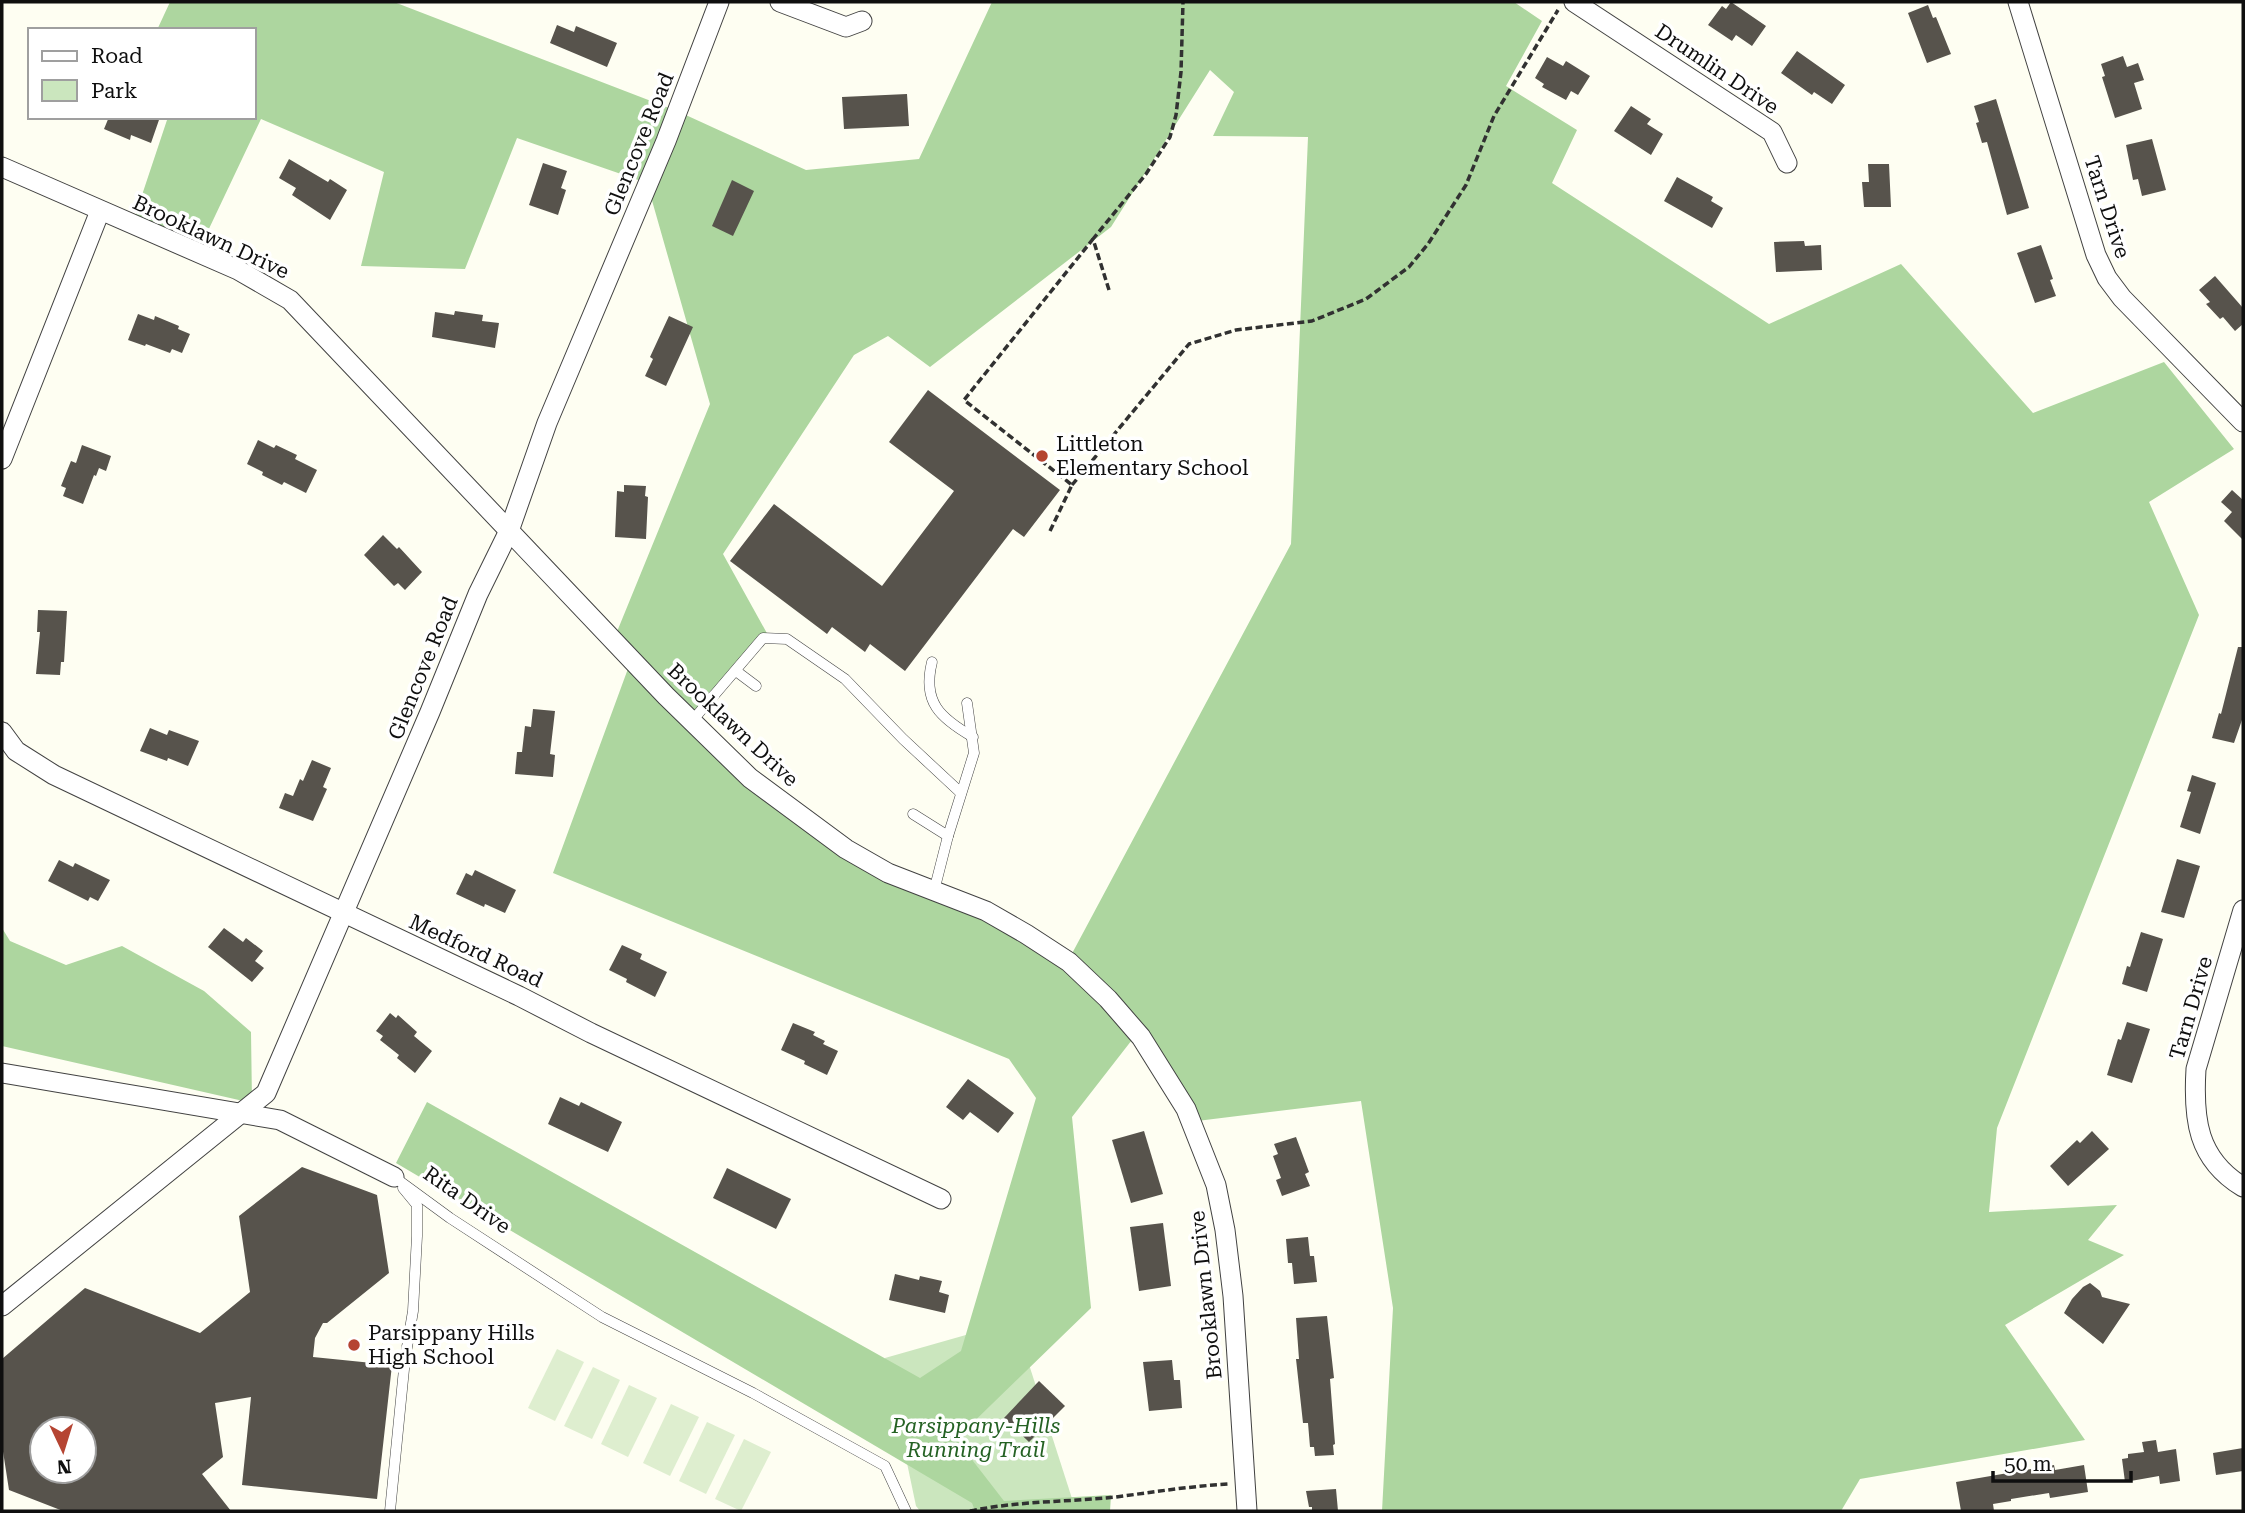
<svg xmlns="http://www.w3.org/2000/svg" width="2245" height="1513" font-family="'Roboto Serif',serif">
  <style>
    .green { fill: #cbe6be }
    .forest { fill: #add69f; fill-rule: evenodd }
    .pitch { fill: #deeecf }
    .building { fill: #57534c; fill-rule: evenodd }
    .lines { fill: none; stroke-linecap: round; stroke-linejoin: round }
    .lane-casing { stroke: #424242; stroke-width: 11 }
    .street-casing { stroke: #424242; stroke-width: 21 }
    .path { stroke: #313131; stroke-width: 3.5; stroke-dasharray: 7 3.5; stroke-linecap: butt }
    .lane { stroke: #fff; stroke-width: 10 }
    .street { stroke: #fff; stroke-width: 19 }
    .poi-dot { fill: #b54432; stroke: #fff; stroke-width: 2.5 }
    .labels { text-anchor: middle; stroke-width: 7; stroke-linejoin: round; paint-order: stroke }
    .street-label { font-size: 21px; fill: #0f0f0f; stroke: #fff }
    .poi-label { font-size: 21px; fill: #0f0f0f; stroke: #fff; text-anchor: start }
    .park-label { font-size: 21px; font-style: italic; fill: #256224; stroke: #fff }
  </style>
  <rect width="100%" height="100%" fill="#fefef2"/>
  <path class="green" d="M1015 1321 1076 1511H920L916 1506 885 1358Z"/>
  <g class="forest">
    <path d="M170 2H394L677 111 806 170 919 159 992 2H1514L1542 21 1506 86 1577 130 1552 183 1769 324 1901 264 2033 413 2164 362 2234 449 2149 502 2199 615 1997 1128 1989 1212 2117 1205 2088 1240 2124 1255 2005 1325 2085 1440 1860 1479 1841 1511H1382L1393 1308 1361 1101 1189 1122 1135 1036 1072 1117 1091 1308 956 1439 1004 1501 1111 1495 1110 1511H975L972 1503 396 1163 427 1102 920 1378 961 1351 1036 1098 1009 1059 553 873 633 655 614 639 710 404 647 183 517 138 465 269 361 266 384 172 261 119 197 254 132 225 168 117H254V30H157ZM1210 70 1234 92 1213 136 1308 137 1291 544 1068 961 811 829 695 719 769 637 723 554 854 355 888 336 930 367 1111 227Z"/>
    <path d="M2 928 10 941 66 965 122 946 204 991 251 1032 252 1103 2 1046Z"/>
  </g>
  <g class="pitch">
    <path d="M557 1349 584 1362 555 1421 528 1408Z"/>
    <path d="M593 1367 620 1380 592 1439 564 1426Z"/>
    <path d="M629 1385 657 1398 628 1457 601 1444Z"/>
    <path d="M671 1404 699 1417 670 1476 643 1463Z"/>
    <path d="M707 1422 735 1435 706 1494 679 1481Z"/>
    <path d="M744 1439 771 1452 741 1511 715 1499Z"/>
  </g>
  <g class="building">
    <path d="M1731 2 1766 26 1752 46 1736 35 1732 41 1708 25 1722 6 1726 9Z"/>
    <path d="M1928 5 1933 18 1936 17 1951 54 1927 63 1908 13Z"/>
    <path d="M557 25 574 32 576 26 617 43 607 67 550 43Z"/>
    <path d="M1797 51 1845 85 1832 104 1814 92 1812 95 1781 73Z"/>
    <path d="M2123 56 2127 67 2138 63 2144 80 2134 83 2142 109 2115 118 2102 77 2105 76 2101 64Z"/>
    <path d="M1547 57 1563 66 1566 61 1590 76 1578 95 1571 91 1566 100 1542 87 1544 84 1535 78Z"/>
    <path d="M907 94 909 126 844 129 842 97Z"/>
    <path d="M1996 99 2029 208 2007 215 1987 142 1982 143 1976 123 1979 122 1974 106Z"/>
    <path d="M1631 106 1651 119 1647 124 1663 134 1651 155 1614 131Z"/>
    <path d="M109 117H160L151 143 131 135 130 140 104 129Z"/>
    <path d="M2152 139 2166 190 2142 196 2138 179 2133 180 2126 145Z"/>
    <path d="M289 159 328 182 330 179 347 190 330 220 292 195 296 188 279 178Z"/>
    <path d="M543 163 567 171 561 188 566 190 558 215 529 205Z"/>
    <path d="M1868 164H1889L1891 207H1864L1862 182H1869Z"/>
    <path d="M1677 177 1713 197 1711 201 1723 208 1712 228 1664 201Z"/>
    <path d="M732 180 754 191 733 236 712 226Z"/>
    <path d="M1804 241 1805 246 1821 245 1822 270 1776 272 1774 242Z"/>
    <path d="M2041 245 2053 279 2050 280 2056 296 2035 303 2017 253Z"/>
    <path d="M2215 276 2243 308V324L2235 331 2223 317 2220 319 2206 304 2210 302 2199 290Z"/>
    <path d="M455 311 483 315 482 321 499 323 495 348 432 337 435 312 454 315Z"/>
    <path d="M138 314 154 320 155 316 179 326 178 329 190 334 182 353 172 349 170 353 146 344 145 346 128 340Z"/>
    <path d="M669 316 693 327 666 386 645 376 653 359 650 357Z"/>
    <path d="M928 390 1060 490 1024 537 1013 529 905 671 870 644 865 652 832 627 827 634 730 561 774 504 882 586 954 491 889 442Z"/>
    <path d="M258 440 274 448 276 445 297 455 295 459 317 470 306 493 284 482 282 485 262 475 263 472 247 464Z"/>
    <path d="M82 445 111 456 106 471 99 468 96 476 94 475 83 504 63 496 66 488 61 486 71 461 76 463Z"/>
    <path d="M624 485 646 486 645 496 648 497 646 539 615 537 617 491 624 492Z"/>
    <path d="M2232 490 2243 500V540L2224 521 2232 512 2221 502Z"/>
    <path d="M383 535 397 549 399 547 422 572 405 590 398 583 394 586 364 555Z"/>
    <path d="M38 610 67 611 64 662H61L60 675 36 674 40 632H37Z"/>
    <path d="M2238 647H2243V717L2234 743 2212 738 2219 713 2221 714Z"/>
    <path d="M533 709 555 711 550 754 555 755 553 777 515 774 517 752H522L525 726 531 727Z"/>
    <path d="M150 728 167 735 169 730 199 741 188 766 168 758 167 761 140 751Z"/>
    <path d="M312 760 331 768 323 787 327 789 313 821 279 808 285 793 293 796 300 779 303 781Z"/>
    <path d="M2192 775 2216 783 2200 834 2180 827 2191 792 2187 791Z"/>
    <path d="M2177 859 2200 866 2184 918 2161 912Z"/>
    <path d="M59 860 73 867 75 863 110 880 98 901 90 897 88 901 48 881Z"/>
    <path d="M475 870 516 890 505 913 485 904 484 907 456 894 466 873 472 876Z"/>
    <path d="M224 928 243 942 246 938 263 951 255 961 264 968 252 982 208 947Z"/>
    <path d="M2141 932 2163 939 2147 992 2122 984 2127 966 2130 967Z"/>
    <path d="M622 945 642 954 640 959 667 972 655 997 626 982 627 979 609 970Z"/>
    <path d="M390 1013 396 1018 398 1015 417 1032 414 1036 432 1051 415 1073 397 1058 399 1055 380 1040 383 1036 376 1031Z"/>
    <path d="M2127 1022 2150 1029 2132 1083 2107 1075 2118 1039 2121 1040Z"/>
    <path d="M793 1023 815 1032 813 1035 825 1041 823 1044 838 1051 827 1075 804 1064 805 1061 781 1050Z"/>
    <path d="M968 1079 1014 1113 998 1133 970 1112 963 1120 946 1107Z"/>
    <path d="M560 1097 579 1106 581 1102 622 1122 608 1152 548 1124Z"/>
    <path d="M1144 1131 1163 1194 1131 1203 1112 1140Z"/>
    <path d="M2092 1131 2109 1149 2068 1186 2050 1166 2077 1140 2080 1143Z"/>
    <path d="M1296 1137 1309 1172 1305 1174 1310 1186 1282 1196 1276 1180 1281 1178 1273 1156 1278 1154 1274 1144Z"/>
    <path d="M302 1167 377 1195 389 1273 327 1323H323L315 1338 313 1357 392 1365 377 1499 242 1485 251 1397 215 1403 223 1457 202 1474 231 1511H63L9 1490 2 1445V1359L85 1288 200 1333 250 1292 239 1216ZM42 1429H84V1471H42Z"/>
    <path d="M727 1168 791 1199 776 1229 713 1198Z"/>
    <path d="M1163 1223 1171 1286 1139 1291 1130 1227Z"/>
    <path d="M1308 1237 1310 1256H1314L1317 1282 1294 1284 1292 1263H1288L1286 1239Z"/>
    <path d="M895 1274 919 1280 920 1276 942 1281 939 1292 949 1295 945 1313 889 1300Z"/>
    <path d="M2090 1283 2100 1291 2102 1297 2130 1304 2103 1344 2064 1313 2072 1299 2083 1287Z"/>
    <path d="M1327 1316 1334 1378 1330 1379 1335 1444 1333 1445 1334 1455 1315 1456 1314 1447H1310L1308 1423H1303L1296 1359H1299L1296 1318Z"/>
    <path d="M1172 1360 1174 1380H1180L1182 1408 1149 1411 1143 1362Z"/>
    <path d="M1039 1381 1065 1406 1029 1442 1004 1418Z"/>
    <path d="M2156 1440 2158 1452 2176 1449 2180 1481 2160 1484 2159 1476 2125 1482 2122 1459 2128 1458V1454L2144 1452 2142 1442Z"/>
    <path d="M2243 1448V1471L2216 1475 2213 1453Z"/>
    <path d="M2054 1465 2055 1470 2084 1465 2088 1492 2050 1498 2049 1493 2011 1499V1501L1993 1504 1994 1511H1961L1956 1482Z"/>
    <path d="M1336 1489 1338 1511H1312V1507H1309L1306 1491Z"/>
  </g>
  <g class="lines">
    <g class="lane-casing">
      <g id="lane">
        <path d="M932 662C922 702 940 718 973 737"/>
        <path d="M736 671 756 686"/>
        <path d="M692 721 763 638 787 639 845 679 903 739 961 793"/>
        <path d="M913 814 948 836"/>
        <path d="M934 891 948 836 974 753 967 703"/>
        <path d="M394 1177 450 1218 602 1317 753 1393 885 1466 906 1511"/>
        <path d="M390 1511 405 1359 413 1311 417 1236V1205L403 1188"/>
      </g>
    </g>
    <g class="street-casing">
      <g id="street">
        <path d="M780 2 846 27 862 21"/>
        <path d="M1574 2 1772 132 1787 163"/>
        <path d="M2018 2 2096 255 2107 278 2122 298 2243 422"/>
        <path d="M2 167 238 270 290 300 666 696 750 778 846 849 888 873 986 911 1026 934 1069 962 1108 999 1141 1037 1186 1109 1216 1185 1225 1230 1233 1296 1247 1511"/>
        <path d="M2 459 100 211"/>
        <path d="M2 732 16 751 54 775 519 996 591 1033 941 1199"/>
        <path d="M2243 910 2196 1069C2193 1119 2197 1159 2243 1187"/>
        <path d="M2 1073 280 1120 394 1177"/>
        <path d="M2 1306 266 1093 430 712 478 594 509 531 547 423 666 141 719 2"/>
      </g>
    </g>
    <g class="path">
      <path d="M1109 290 1093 239 1146 174 1170 137 1176 115 1181 72 1183 2"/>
      <path d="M1072 485 1189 344 1236 330 1312 321 1366 299 1409 267 1428 244 1466 185 1494 116 1558 10"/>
      <path d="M1050 531 1072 485 964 400 1093 239"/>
      <path d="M970 1511C1018 1501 1067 1502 1116 1497 1154 1492 1191 1486 1229 1484"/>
    </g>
    <use href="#lane" class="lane"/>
    <use href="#street" class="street"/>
  </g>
  <g class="poi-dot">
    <circle cx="1042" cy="456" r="7"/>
    <circle cx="354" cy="1345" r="7"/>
  </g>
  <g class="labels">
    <g class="street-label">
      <text transform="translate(1717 69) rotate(34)" y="7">Drumlin Drive</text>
      <text transform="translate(639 144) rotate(-68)" y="7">Glencove Road</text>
      <text transform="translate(2107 207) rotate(72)" y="7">Tarn Drive</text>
      <text transform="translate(211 237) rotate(25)" y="7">Brooklawn Drive</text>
      <text transform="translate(423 668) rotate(-68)" y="7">Glencove Road</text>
      <text transform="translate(733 725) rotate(43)" y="7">Brooklawn Drive</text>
      <text transform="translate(476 951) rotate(25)" y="7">Medford Road</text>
      <text transform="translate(2191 1008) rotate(-74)" y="7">Tarn Drive</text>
      <text transform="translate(467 1200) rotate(35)" y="7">Rita Drive</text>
      <text transform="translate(1206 1295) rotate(-96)" y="7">Brooklawn Drive</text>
    </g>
    <g class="poi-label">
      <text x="1056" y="451">Littleton<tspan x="1056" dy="24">Elementary School</tspan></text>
      <text x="368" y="1340">Parsippany Hills<tspan x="368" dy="24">High School</tspan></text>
    </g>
    <g class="park-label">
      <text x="976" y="1433">Parsippany-Hills<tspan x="976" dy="24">Running Trail</tspan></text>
    </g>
  </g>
  <rect width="2245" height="1513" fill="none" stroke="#0f0f0f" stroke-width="7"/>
  <rect x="28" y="28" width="228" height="91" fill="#ffffff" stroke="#9f9f9f" stroke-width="2"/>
  <rect x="42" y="51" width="35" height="10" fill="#ffffff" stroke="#9f9f9f" stroke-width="2"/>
  <text x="91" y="63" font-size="21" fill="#0f0f0f">Road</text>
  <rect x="42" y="80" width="35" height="21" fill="#cbe6be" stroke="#9f9f9f" stroke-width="2"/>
  <text x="91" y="98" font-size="21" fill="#0f0f0f">Park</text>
  <g transform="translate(63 1450) rotate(176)"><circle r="33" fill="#ffffff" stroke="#9f9f9f" stroke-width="2"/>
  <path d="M0-5L12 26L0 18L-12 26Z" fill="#b54432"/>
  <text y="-10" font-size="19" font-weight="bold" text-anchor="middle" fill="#0f0f0f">N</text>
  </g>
  <path d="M1993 1471v10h138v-10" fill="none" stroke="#0f0f0f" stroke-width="3.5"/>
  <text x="2004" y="1471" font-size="21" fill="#0f0f0f" stroke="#ffffff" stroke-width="5" paint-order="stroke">50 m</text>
</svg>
